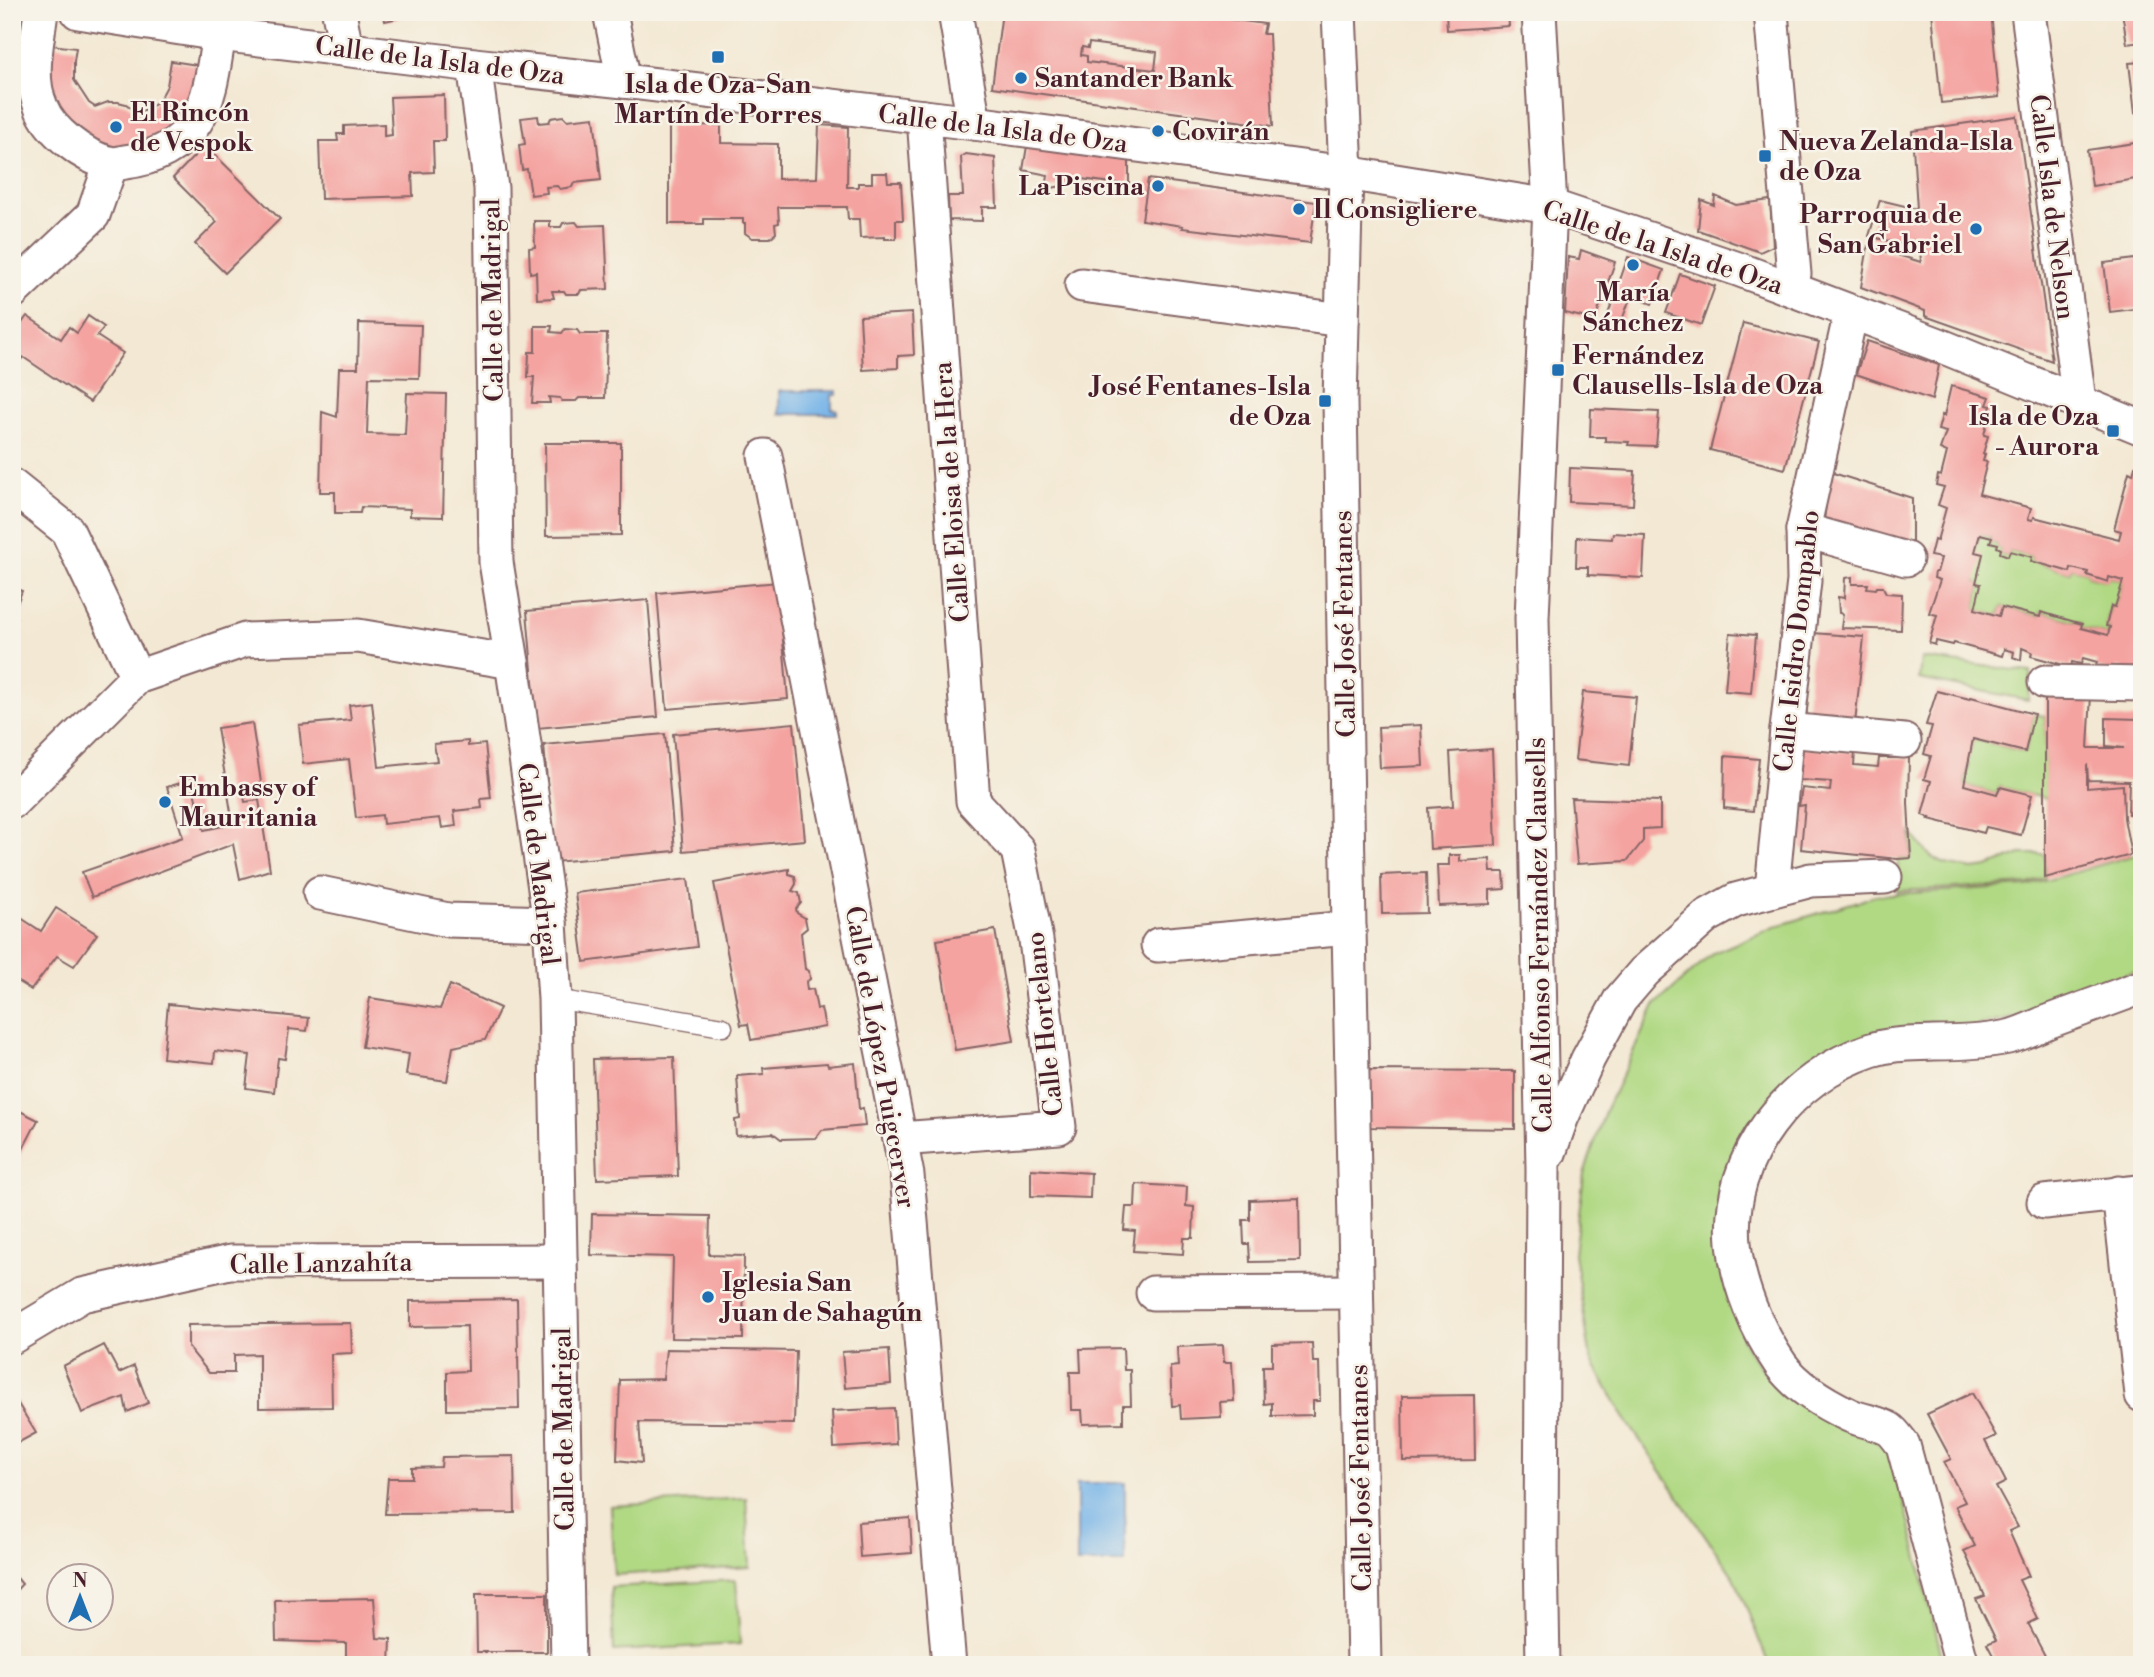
<svg xmlns="http://www.w3.org/2000/svg" width="2154" height="1677" font-family="'Libre Bodoni',serif">
  <style>
    .green { fill: #b1d984; stroke: #7e7c58; stroke-width: 2 }
    .water { fill: #74b3e8; stroke: #5f698a; stroke-width: 2 }
    .building { fill: #f4a3a0; fill-rule: evenodd }
    .lines { fill: none; stroke-linecap: round; stroke-linejoin: round }
    .service-casing { stroke: #856566; stroke-width: 21 }
    .minor-casing { stroke: #856566; stroke-width: 37 }
    .service { stroke: #fff; stroke-width: 18 }
    .minor { stroke: #fff; stroke-width: 33 }
    .poi-dot { fill: #1f6fb2; stroke: #f7f3e8; stroke-width: 2.5 }
    .labels { text-anchor: middle; stroke-width: 5; stroke-linejoin: round; paint-order: stroke }
    .street-label { font-size: 26px; fill: #4a1f2b; stroke: #f7f3e8 }
    .poi-label { font-size: 26px; font-weight: bold; fill: #4a1f2b; stroke: #f7f3e8; text-anchor: start }
  </style>
  <rect width="100%" height="100%" fill="#f7f3e8"/>
  <filter id="ink" filterUnits="userSpaceOnUse"><feTurbulence type="fractalNoise" baseFrequency=".0143" numOctaves="2"/><feDisplacementMap in="SourceGraphic" scale="14" xChannelSelector="R" yChannelSelector="G"/><feConvolveMatrix kernelMatrix="1 2 1 2 8 2 1 2 1" color-interpolation-filters="sRGB"/></filter>
  <filter id="wash" filterUnits="userSpaceOnUse"><feTurbulence type="fractalNoise" baseFrequency=".00686" numOctaves="4" result="noise"/><feDisplacementMap in="SourceGraphic" scale="28" xChannelSelector="R" yChannelSelector="G"/><feGaussianBlur stdDeviation="1.57" result="paint"/><feColorMatrix in="noise" values="0 0 0 0 0 0 0 0 0 0 0 0 0 0 0 0 0 1.4 0 .05"/><feComposite in="paint" operator="in"/></filter>
  <g filter="url(#wash)">
    <rect width="100%" height="100%" fill="#f3e8d3"/>
    <g class="green">
      <path d="M1980 534 1992 537 1990 542 1998 544 1997 547 2001 549 2000 554 2008 556 2010 551 2032 557 2031 561 2070 572 2071 568 2088 572V576L2107 581 2109 577 2123 581 2115 607 2111 606 2106 625 2110 627 2108 635 2081 628V623L2041 612 2040 617 2002 607 1999 616 1975 609 1981 585 1976 582 1975 552Z"/>
      <path d="M1921 658 2031 672 2028 700 1919 679Z"/>
      <path d="M2034 714 2045 716 2046 799 2000 787 1997 794 1964 785 1969 765 1967 764 1973 739 2025 752Z"/>
      <path d="M1911 833 1931 857 1945 864 1972 869 1988 867 2021 854H2045V878L2028 884 1897 891 1898 859 1911 858Z"/>
      <path d="M2142 853V968L2018 1017 1979 1025 1782 1086 1727 1290 1743 1341 1752 1356 1776 1385 1870 1436 1893 1456 1944 1665H1769L1735 1579 1624 1417 1591 1360 1574 1254 1584 1174 1606 1109 1655 1005 1713 953 1777 926 1878 895 2027 886Z"/>
      <path d="M746 1498 750 1567 614 1575 610 1506Z"/>
      <path d="M736 1580 740 1644 614 1651 611 1587Z"/>
    </g>
    <g class="water">
      <path d="M779 391H837V395H832V409L837 410V414H779Z"/>
      <rect x="1077" y="1483" width="48" height="80"/>
    </g>
    <g id="blocks">
      <g class="building">
        <path d="M383 12H421V13L385 21Z"/>
        <path d="M1002 12H1176L1265 24 1263 34H1269L1273 126 992 87ZM1089 43 1157 52 1155 70 1087 62V56L1081 55 1082 47 1088 48Z"/>
        <path d="M1446 12H1508L1509 26 1447 30Z"/>
        <path d="M1932 12H1991L1999 97 1941 103Z"/>
        <path d="M2122 12H2142V42L2127 44Z"/>
        <path d="M44 44 76 48 74 61V80L89 103 95 107 108 102H118L126 104 138 113 152 106 160 99 167 86 171 61 204 66 181 124 138 148 103 147 56 115Z"/>
        <path d="M2142 62V112L2135 113 2129 63Z"/>
        <path d="M444 95 445 141H433L434 172 412 173 413 196 321 199 319 141H338L337 134H344V126L384 124V136L392 135 390 97Z"/>
        <path d="M12 114 20 116 13 140H12Z"/>
        <path d="M538 116 539 123 549 122 551 118 563 116 567 120 594 117 601 180 574 183 572 187 560 189 557 186 546 187 547 193 531 195 527 169 522 170 519 145 525 144 521 118Z"/>
        <path d="M2017 116 2052 361 1925 316V311L1861 287 1868 246 1921 262 1920 249 1869 236 1880 200 1917 209 1912 131Z"/>
        <path d="M721 125V143L778 144V179L817 178 819 125 848 127 847 187H858V183H872V173H887L888 182H901L903 220H896V239H885V237L860 238 859 219H848L847 207H778L779 223 775 224 776 233 770 238H752L745 233V223H743V219H704V224H669V126Z"/>
        <path d="M2142 142V178L2092 186 2087 150Z"/>
        <path d="M205 145 280 219 225 273 195 244 217 222 173 178Z"/>
        <path d="M1027 146 1129 160V185L1073 178V184L1046 189 1048 175 1023 170Z"/>
        <path d="M966 154 995 158 997 207H982V221L949 220 948 196H963L961 157Z"/>
        <path d="M1148 179 1316 202 1310 243 1182 228 1183 226 1142 220Z"/>
        <path d="M1715 196 1736 205 1770 200 1773 246 1760 252 1698 230 1701 200 1714 205Z"/>
        <path d="M534 221H550V227H561L563 223 576 222 579 226 605 225 608 289 581 290 579 294H566L564 291H552L554 298 537 299 536 272 530 273 529 248 535 247Z"/>
        <path d="M1581 250 1615 262 1595 320 1565 313 1568 257 1579 259Z"/>
        <path d="M1628 257 1664 270 1652 304 1631 296 1619 328 1605 323Z"/>
        <path d="M2142 258V308L2110 312 2104 263Z"/>
        <path d="M1680 274 1715 286 1701 325 1666 313Z"/>
        <path d="M912 313 914 355 898 356V368L863 370 860 316Z"/>
        <path d="M27 316 61 339 69 327 77 333 88 316 104 327 97 336 123 353 90 402 23 357 20 361 12 364V337Z"/>
        <path d="M359 323 421 325 419 378 369 377 367 434 405 435 407 393 446 394 443 517 410 516V509L361 507 360 513H335V492H320L322 412 337 417 339 368H358Z"/>
        <path d="M1743 323 1819 342 1785 469 1710 450Z"/>
        <path d="M535 326H552L551 332 562 333 565 329 577 330 580 334H607L605 398H579L576 401H562L560 398 549 397 550 403H532L534 377H528L529 352H535Z"/>
        <path d="M1867 341 1939 365 1932 400 1856 374Z"/>
        <path d="M1951 386 1990 397 1987 405 1991 406 1984 435 1988 436 1983 454H1985L1983 461 1987 462 1979 494 2031 508 2028 519 2033 520 2034 517 2119 539 2121 531 2114 529 2129 472 2133 474 2135 466 2142 468V668L2139 673 2117 667 2115 672 2095 667 2097 662 2083 658 2081 664 2072 662 2071 667 2031 656 2032 652 2022 648 2021 660 2013 657 2014 652 2004 649 2002 656 1954 643 1953 645 1936 641 1935 645 1929 643 1937 615 1929 613 1940 580 1934 578 1935 572H1937L1941 558 1930 556 1934 540 1937 541 1946 508 1938 505 1944 487 1936 485 1938 475 1941 476 1947 452 1940 449 1946 432 1938 430 1942 415 1944 416ZM1980 534 1992 537 1990 542 1998 544 1997 547 2001 549 2000 553 2008 556 2010 551 2032 557 2031 561 2070 572 2071 568 2088 572 2087 575 2108 582 2109 577 2123 581 2115 607 2111 606 2106 626 2110 627 2108 635 2081 628 2082 624 2041 612 2040 617 2002 607 1999 616 1975 609 1981 584 1976 583 1983 554 1975 552Z"/>
        <path d="M1591 409 1659 412 1656 446 1628 445 1629 442 1605 441V437H1590Z"/>
        <path d="M545 443H621V535L546 536Z"/>
        <path d="M1570 468 1635 471 1633 505 1569 502Z"/>
        <path d="M1830 472 1912 498V547L1824 521Z"/>
        <path d="M1613 533 1645 535 1643 578 1588 575V567H1576L1577 537 1612 539Z"/>
        <path d="M1852 577V584H1868L1867 588 1876 589 1877 587H1883L1886 593 1902 594 1901 630 1841 628 1843 614 1839 613 1838 597 1844 598 1845 578Z"/>
        <path d="M778 582 788 699 667 709 657 593Z"/>
        <path d="M12 587 22 591 12 616 17 618 12 631Z"/>
        <path d="M648 600 658 717 537 728 527 611Z"/>
        <path d="M1730 633 1756 635 1751 693 1725 691Z"/>
        <path d="M1813 633 1864 637 1855 724 1806 721Z"/>
        <path d="M1937 691 1970 699 1971 697 2034 714 2025 752 1973 739 1964 785 1997 794 2000 787 2032 795 2021 835 1986 827 1984 833 1929 819 1930 818 1922 815 1931 781 1924 779 1931 756 1924 754 1932 726 1926 725Z"/>
        <path d="M1583 692 1636 697 1629 766 1575 760Z"/>
        <path d="M2045 695H2091L2088 748H2124L2106 746V718L2139 719V699H2142V814H2128L2129 781 2088 780 2087 764V788L2123 785 2124 818 2131 855 2045 878Z"/>
        <path d="M372 702 379 767 437 761 434 744 468 741V746L485 744 491 798 481 799 482 808 454 811 456 826 442 828 440 818 383 824 382 815 356 818 349 759 303 764 299 725 351 720 349 705Z"/>
        <path d="M252 723 262 789 243 792 245 802 259 800 270 870 240 879 233 844 92 897 82 872 183 837 167 787 191 780 204 830 233 824 217 728Z"/>
        <path d="M794 723 805 840 683 851 673 734Z"/>
        <path d="M1421 725 1423 766 1380 768 1378 727Z"/>
        <path d="M665 734 675 851 554 862 544 745Z"/>
        <path d="M1803 748 1855 752 1854 765 1878 767 1879 758H1909L1908 803 1911 858 1898 859 1801 849 1805 805 1799 806 1802 788 1830 791 1831 782 1800 780Z"/>
        <path d="M1492 749 1496 845 1430 849 1428 808 1453 806 1450 752Z"/>
        <path d="M1725 756 1759 759 1753 811 1724 808Z"/>
        <path d="M1571 798 1660 801V828L1643 829V841L1627 861 1577 864Z"/>
        <path d="M1449 855H1460V861L1490 859 1491 872H1504L1505 889 1490 890V904L1439 906 1437 865H1449Z"/>
        <path d="M789 869V874L795 876 796 884 792 891 799 893 801 903 796 909 797 913 805 918 807 928 801 933 805 969 809 971 810 979 806 982 807 990 813 989 817 1009 821 1008 825 1027 751 1040 748 1024 741 1025 714 883Z"/>
        <path d="M1426 873 1427 913 1382 914 1381 875Z"/>
        <path d="M688 879 697 947 584 962 575 893Z"/>
        <path d="M56 908 97 934 74 966 57 956 31 990 12 978V924L18 916 41 931Z"/>
        <path d="M995 930 1014 1041 955 1050 937 940Z"/>
        <path d="M450 985 500 1008 485 1040 453 1047 447 1081 406 1075 409 1054 362 1047 370 998 440 1009Z"/>
        <path d="M168 1004 309 1018 307 1031 289 1029 285 1059 278 1058 274 1092 246 1088 250 1055 215 1051 214 1063 163 1058Z"/>
        <path d="M674 1057 678 1176 597 1179 593 1059Z"/>
        <path d="M827 1063 828 1066 855 1063 859 1109 863 1108 865 1126 822 1130 816 1138 781 1139 773 1133 736 1136 735 1120 740 1119 737 1076 764 1074 763 1068Z"/>
        <path d="M1369 1070 1515 1071V1129L1368 1127Z"/>
        <path d="M12 1107 38 1120 12 1170Z"/>
        <path d="M1031 1169 1091 1173 1090 1198 1031 1196Z"/>
        <path d="M1136 1184 1187 1187 1186 1206 1194 1207 1193 1238H1184L1183 1254 1133 1251 1135 1231 1124 1230 1126 1207H1135Z"/>
        <path d="M1299 1198 1300 1261 1250 1262 1249 1244H1244L1243 1220H1250V1200Z"/>
        <path d="M592 1214 710 1216 709 1255 744 1256 743 1339 671 1338 673 1257 591 1255Z"/>
        <path d="M517 1299 519 1409 447 1410V1372L468 1371 467 1326 410 1327V1301Z"/>
        <path d="M351 1323 352 1353 331 1354 332 1407 259 1408V1354L234 1355V1373H209L188 1347V1325Z"/>
        <path d="M1312 1343 1313 1362H1319L1320 1401H1313V1415L1272 1416V1403L1264 1404 1263 1366H1272V1344Z"/>
        <path d="M104 1345 119 1373 134 1366 148 1403 127 1412 124 1397 82 1413 63 1366Z"/>
        <path d="M1223 1345 1224 1362H1232L1234 1401 1220 1402 1221 1417 1181 1419 1180 1405 1172 1406 1170 1367 1178 1366 1177 1347Z"/>
        <path d="M1123 1348 1124 1370H1130L1131 1405H1123V1423L1083 1424 1082 1410H1071L1070 1372H1081L1080 1349Z"/>
        <path d="M666 1349 796 1351 794 1424 639 1422 642 1463 617 1460 620 1380 663 1379Z"/>
        <path d="M889 1349 891 1384 845 1388 842 1352Z"/>
        <path d="M1972 1393 1996 1436 1985 1441 2006 1482 1996 1487 2018 1527 2009 1531 2029 1576 2019 1580 2038 1619 2028 1624 2050 1665H1998L1987 1644 1996 1640 1976 1599 1985 1596 1964 1551 1975 1546 1955 1506 1965 1502 1944 1462 1951 1459 1927 1414Z"/>
        <path d="M12 1394 36 1433 12 1446Z"/>
        <path d="M1474 1395 1475 1460 1403 1461 1402 1396Z"/>
        <path d="M894 1408 896 1444 834 1448 832 1411Z"/>
        <path d="M514 1456 515 1513 385 1514 388 1478H412V1468L441 1467 442 1457Z"/>
        <path d="M910 1518 912 1553 860 1557 858 1522Z"/>
        <path d="M12 1572 22 1584 12 1595Z"/>
        <path d="M476 1594H547V1652H477Z"/>
        <path d="M374 1598 377 1638 391 1639 390 1665H346V1643L276 1641 275 1600Z"/>
      </g>
    </g>
  </g>
  <g filter="url(#ink)">
    <use href="#blocks" fill-opacity="0" stroke="#856566" stroke-width="2"/>
    <g class="lines">
      <g class="service-casing">
        <path id="service" d="M555 999 723 1027"/>
      </g>
      <g class="minor-casing">
        <g id="minor">
          <path d="M41 12C37 44 28 77 41 107 50 131 84 157 109 163 114 165 120 163 125 162 153 159 181 146 196 121 212 95 214 63 219 34"/>
          <path d="M78 12 219 34 474 65 624 81 974 123 1346 173 1550 206 1738 269 1939 345 2142 428"/>
          <path d="M339 12 346 49"/>
          <path d="M610 12 624 81"/>
          <path d="M955 12 974 123"/>
          <path d="M1339 12 1346 173 1340 401 1349 928 1364 1665"/>
          <path d="M1539 12 1550 206 1532 618 1543 1169 1541 1549 1543 1665"/>
          <path d="M1771 12 1794 274 1790 288"/>
          <path d="M2028 12 2079 401"/>
          <path d="M474 65 491 188 496 562 512 662 550 923 555 999 568 1665"/>
          <path d="M1082 285 1342 320"/>
          <path d="M12 292 93 215 111 164"/>
          <path d="M765 456 907 1175 949 1665"/>
          <path d="M12 486 67 530 137 677"/>
          <path d="M1803 530 1906 559"/>
          <path d="M2045 682 2142 684"/>
          <path d="M1787 730 1904 741"/>
          <path d="M12 802 137 677 245 640 358 636 512 662"/>
          <path d="M1772 890 1787 730 1804 581 1803 530 1851 312"/>
          <path d="M320 893 448 920 550 923"/>
          <path d="M1158 945 1349 928"/>
          <path d="M900 1139 1059 1127 1036 940 1018 850 973 801 924 117"/>
          <path d="M1549 1153 1561 1119 1588 1059 1620 1000 1644 972 1707 916 1736 900 1811 880 1885 877"/>
          <path d="M2119 1193 2142 1395"/>
          <path d="M2044 1202 2139 1192"/>
          <path d="M1153 1293 1356 1292"/>
          <path d="M12 1337 82 1295 230 1262 560 1261"/>
          <path d="M1962 1665 1903 1445C1899 1440 1894 1432 1889 1429 1877 1422 1861 1421 1849 1415 1824 1403 1798 1388 1781 1365 1757 1330 1738 1286 1734 1243 1726 1156 1791 1076 1871 1050 1892 1043 1912 1044 1934 1043 1958 1043 1984 1042 2008 1037 2021 1034 2035 1027 2047 1022 2079 1010 2110 999 2142 987"/>
        </g>
      </g>
      <use href="#service" class="service"/>
      <use href="#minor" class="minor"/>
    </g>
  </g>
  <g class="poi-dot">
    <rect x="711" y="50" width="14" height="14" rx="3.5"/>
    <circle cx="1021" cy="78" r="7"/>
    <circle cx="116" cy="127" r="7"/>
    <circle cx="1158" cy="131" r="7"/>
    <rect x="1758" y="149" width="14" height="14" rx="3.5"/>
    <circle cx="1158" cy="186" r="7"/>
    <circle cx="1299" cy="209" r="7"/>
    <circle cx="1976" cy="229" r="7"/>
    <circle cx="1633" cy="265" r="7"/>
    <rect x="1551" y="363" width="14" height="14" rx="3.5"/>
    <rect x="1318" y="394" width="14" height="14" rx="3.5"/>
    <rect x="2106" y="424" width="14" height="14" rx="3.5"/>
    <circle cx="165" cy="802" r="7"/>
    <circle cx="708" cy="1297" r="7"/>
  </g>
  <g class="labels">
    <g class="street-label">
      <text transform="translate(440 60) rotate(7)" y="9">Calle de la Isla de Oza</text>
      <text transform="translate(1003 128) rotate(7)" y="9">Calle de la Isla de Oza</text>
      <text transform="translate(2053 207) rotate(83)" y="9">Calle Isla de Nelson</text>
      <text transform="translate(1663 247) rotate(18)" y="9">Calle de la Isla de Oza</text>
      <text transform="translate(492 300) rotate(-91)" y="9">Calle de Madrigal</text>
      <text transform="translate(951 492) rotate(-94)" y="9">Calle Eloisa de la Hera</text>
      <text transform="translate(1344 624) rotate(-91)" y="9">Calle José Fentanes</text>
      <text transform="translate(1796 641) rotate(-84)" y="9">Calle Isidro Dompablo</text>
      <text transform="translate(539 864) rotate(83)" y="9">Calle de Madrigal</text>
      <text transform="translate(1539 935) rotate(-91)" y="9">Calle Alfonso Fernández Clausells</text>
      <text transform="translate(1044 1024) rotate(-96)" y="9">Calle Hortelano</text>
      <text transform="translate(881 1057) rotate(80)" y="9">Calle de López Puigcerver</text>
      <text transform="translate(321 1263) rotate(-1)" y="9">Calle Lanzahíta</text>
      <text transform="translate(563 1429) rotate(-91)" y="9">Calle de Madrigal</text>
      <text transform="translate(1360 1478) rotate(-91)" y="9">Calle José Fentanes</text>
    </g>
    <g class="poi-label">
      <text x="1035" y="87">Santander Bank</text>
      <text x="718" y="93" text-anchor="middle">Isla de Oza-San<tspan x="718" dy="30">Martín de Porres</tspan></text>
      <text x="130" y="121">El Rincón<tspan x="130" dy="30">de Vespok</tspan></text>
      <text x="1172" y="140">Covirán</text>
      <text x="1779" y="150">Nueva Zelanda-Isla<tspan x="1779" dy="30">de Oza</tspan></text>
      <text x="1144" y="195" text-anchor="end">La Piscina</text>
      <text x="1313" y="218">Il Consigliere</text>
      <text x="1962" y="223" text-anchor="end">Parroquia de<tspan x="1962" dy="30">San Gabriel</tspan></text>
      <text x="1633" y="301" text-anchor="middle">María<tspan x="1633" dy="30">Sánchez</tspan></text>
      <text x="1572" y="364">Fernández<tspan x="1572" dy="30">Clausells-Isla de Oza</tspan></text>
      <text x="1311" y="395" text-anchor="end">José Fentanes-Isla<tspan x="1311" dy="30">de Oza</tspan></text>
      <text x="2099" y="425" text-anchor="end">Isla de Oza<tspan x="2099" dy="30">- Aurora</tspan></text>
      <text x="179" y="796">Embassy of<tspan x="179" dy="30">Mauritania</tspan></text>
      <text x="722" y="1291">Iglesia San<tspan x="722" dy="30">Juan de Sahagún</tspan></text>
    </g>
  </g>
  <rect width="2154" height="1677" fill="none" stroke="#f7f3e8" stroke-width="42"/>
  <g transform="translate(80 1597)"><circle r="33" fill="#f7f3e8" stroke="#b29e9c" stroke-width="2"/>
  <path d="M0-5L12 26L0 18L-12 26Z" fill="#1f6fb2"/>
  <text y="-10" font-size="19" font-weight="bold" text-anchor="middle" fill="#4a1f2b">N</text>
  </g>
</svg>
